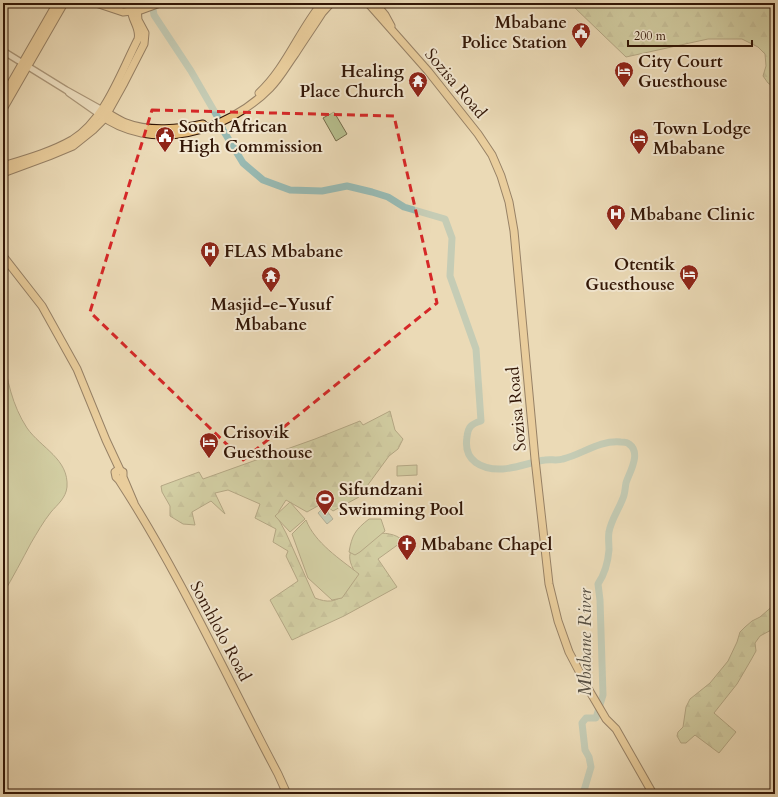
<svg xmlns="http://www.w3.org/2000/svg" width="778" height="797" font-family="Cardo,serif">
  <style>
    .forest { fill: url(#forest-firs); stroke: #746b4a }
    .park { fill: #b7c08f; stroke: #746b4a }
    .water { fill: url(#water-ripples); stroke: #6f786e }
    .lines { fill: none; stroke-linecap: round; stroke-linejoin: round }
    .river { stroke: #98bab3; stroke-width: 7 }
    .minor-casing { stroke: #604732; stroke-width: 8 }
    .major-casing { stroke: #321606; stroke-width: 9 }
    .minor { stroke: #f2e7d0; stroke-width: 5.5 }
    .major { stroke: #e6bd7c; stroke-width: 7 }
    .marked { fill: none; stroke: #d62828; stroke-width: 3; stroke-dasharray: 8 5; stroke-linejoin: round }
    .labels { text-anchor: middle; stroke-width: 4; stroke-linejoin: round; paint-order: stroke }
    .poi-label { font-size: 17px; font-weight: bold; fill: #321606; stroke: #f2e7d0; text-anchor: start }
    .street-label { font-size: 17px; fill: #321606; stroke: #f2e7d0 }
    .water-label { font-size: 18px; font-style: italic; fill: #564f43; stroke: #f2e7d0 }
  </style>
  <defs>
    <pattern id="forest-firs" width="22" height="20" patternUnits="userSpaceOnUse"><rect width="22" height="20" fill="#b7c08f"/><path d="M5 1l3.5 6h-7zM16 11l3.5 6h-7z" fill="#9ea47a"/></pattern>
    <pattern id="water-ripples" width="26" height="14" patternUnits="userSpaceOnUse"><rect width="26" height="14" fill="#98bab3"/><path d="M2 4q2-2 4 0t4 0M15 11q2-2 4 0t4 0" fill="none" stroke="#839f98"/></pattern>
  </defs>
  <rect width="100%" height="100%" fill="#ebdab7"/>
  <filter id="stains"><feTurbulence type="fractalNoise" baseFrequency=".005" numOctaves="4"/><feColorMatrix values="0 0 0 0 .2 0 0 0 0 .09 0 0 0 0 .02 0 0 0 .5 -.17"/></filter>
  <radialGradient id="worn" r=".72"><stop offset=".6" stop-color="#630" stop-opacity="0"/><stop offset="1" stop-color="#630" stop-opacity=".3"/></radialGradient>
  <g class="forest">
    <path d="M580 3H775V88L768 83 763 76 766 66 765 54 758 47 742 39H708L626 57 574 7Z"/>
    <path d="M390 411 395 430 403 439 398 449 389 456 359 497 333 511 323 503 307 512 286 500 279 511 278 518 286 533 315 598C340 608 346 592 356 574 341 549 355 547 374 533 384 533 396 533 403 541L378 559 397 587 344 616 292 640 270 600 298 581 286 556 288 551 273 542 276 529 255 518 260 504 228 490 215 493 225 514 211 501 192 512 195 525 183 524 170 516V506L162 492 161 486 199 472 203 479 315 439 360 421 363 425Z"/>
    <path d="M775 604V628L760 636 755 643 756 651 751 660 737 684 714 713 736 732 719 753 695 735 686 743H681L677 736 678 732 683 727 686 707 690 699 710 683 728 661 737 642 740 632 745 627 752 621 760 617Z"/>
  </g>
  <g class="park">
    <path d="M334 112 347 134 336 141 323 118Z"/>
    <path d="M3 353C7 380 12 405 27 428 41 448 69 459 67 487 66 498 57 505 51 512 43 522 37 533 31 543 22 560 13 577 3 594Z"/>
    <path d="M417 465V475L397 476V466Z"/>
    <path d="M290 502 305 519 290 532 275 516Z"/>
    <path d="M369 519H381L385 531 360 552 355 555 349 552C352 535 355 530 369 519Z"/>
    <path d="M306 520C315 543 340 559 359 574L342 598 332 600 308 578 292 534Z"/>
  </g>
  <path class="water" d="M324 507 333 519 327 524 318 513Z"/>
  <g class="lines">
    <path class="river" d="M152 3 154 15 191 71 217 116 223 130 243 163 263 180 290 190 322 191 347 186 372 192 388 197 404 207 445 219 452 238 450 276 476 349 481 421C471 424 468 427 467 437 463 461 482 470 503 469 517 468 531 462 545 460 551 459 557 461 563 459 583 454 599 440 621 442 624 442 627 442 629 444 642 453 629 473 626 483 625 488 625 494 623 498 619 509 611 520 609 532 608 537 609 544 609 550 608 562 604 575 598 584L600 600 603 695 596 718H586L582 723 585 750 589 757 591 767 583 794"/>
    <g class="minor-casing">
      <g id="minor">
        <path d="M3 51 66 90 102 110"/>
        <path d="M69 93 99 114"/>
      </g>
    </g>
    <g class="major-casing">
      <g id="major">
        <path d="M96 3 123 12 141 10 160 3"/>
        <path d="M368 3 428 71 478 134 492 155 501 176 509 202 514 231 535 459 549 584 558 621 569 652 589 690 606 719 616 729 653 794"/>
        <path d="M375 3 385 15 391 26"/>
        <path d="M259 93C286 68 299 31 322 3"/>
        <path d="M3 97 57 3"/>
        <path d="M3 109 64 3"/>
        <path d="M102 110C110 114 118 120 126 123 148 132 181 129 203 124"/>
        <path d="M99 114C151 154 227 132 270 88 280 78 287 65 295 54 304 40 313 27 322 13L331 3"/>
        <path d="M3 166C26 159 51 152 72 140 105 120 121 72 138 39 141 28 131 20 131 8"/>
        <path d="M3 173 49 156 73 146 93 130 104 119 124 83 144 44 145 33 138 20 137 7"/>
        <path d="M3 256 42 306 77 369 106 440 120 470"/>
        <path d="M134 503 123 477V472L118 470 115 472 116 477 119 480C180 574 226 676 278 774L287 794"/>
      </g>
    </g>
    <use href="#minor" class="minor"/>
    <use href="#major" class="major"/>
  </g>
  <path d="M0 0H778V797H0ZM152 110 394 116 437 303 243 460 90 312Z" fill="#ebdab7" fill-opacity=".55" fill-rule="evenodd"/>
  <path class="marked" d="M152 110 394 116 437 303 243 460 90 312Z"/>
  <defs>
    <g id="civic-pin" transform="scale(1)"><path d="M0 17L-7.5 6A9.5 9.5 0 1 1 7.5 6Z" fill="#8f2418" stroke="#f2e7d0"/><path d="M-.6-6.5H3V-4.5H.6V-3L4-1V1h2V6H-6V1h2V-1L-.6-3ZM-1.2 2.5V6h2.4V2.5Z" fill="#fff"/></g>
    <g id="hotel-pin" transform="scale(1)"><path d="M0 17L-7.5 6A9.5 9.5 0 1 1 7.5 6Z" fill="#8f2418" stroke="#f2e7d0"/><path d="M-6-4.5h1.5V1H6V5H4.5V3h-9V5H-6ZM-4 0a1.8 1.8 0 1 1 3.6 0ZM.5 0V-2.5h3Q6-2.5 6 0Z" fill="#fff"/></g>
    <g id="temple-pin" transform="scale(1)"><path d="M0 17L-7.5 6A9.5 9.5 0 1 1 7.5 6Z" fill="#8f2418" stroke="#f2e7d0"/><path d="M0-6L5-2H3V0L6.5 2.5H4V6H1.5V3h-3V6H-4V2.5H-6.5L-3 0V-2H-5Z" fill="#fff"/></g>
    <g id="hospital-pin" transform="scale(1)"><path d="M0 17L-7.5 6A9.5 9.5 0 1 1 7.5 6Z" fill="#8f2418" stroke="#f2e7d0"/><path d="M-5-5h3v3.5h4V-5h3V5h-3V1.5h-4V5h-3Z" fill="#fff"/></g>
    <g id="stadium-pin" transform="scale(1)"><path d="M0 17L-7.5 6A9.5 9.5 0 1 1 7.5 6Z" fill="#8f2418" stroke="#f2e7d0"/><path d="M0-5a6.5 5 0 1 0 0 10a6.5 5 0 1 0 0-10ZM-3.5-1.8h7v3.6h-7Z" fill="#fff"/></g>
    <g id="church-pin" transform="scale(1)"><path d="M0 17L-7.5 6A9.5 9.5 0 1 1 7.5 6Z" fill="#8f2418" stroke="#f2e7d0"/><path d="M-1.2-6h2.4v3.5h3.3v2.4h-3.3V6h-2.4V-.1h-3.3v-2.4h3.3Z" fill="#fff"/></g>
  </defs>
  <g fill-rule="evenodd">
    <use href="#civic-pin" x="581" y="32"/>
    <use href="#hotel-pin" x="624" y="71"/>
    <use href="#temple-pin" x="418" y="81"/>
    <use href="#civic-pin" x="165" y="136"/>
    <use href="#hotel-pin" x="639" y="138"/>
    <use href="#hospital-pin" x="616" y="214"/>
    <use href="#hospital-pin" x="210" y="251"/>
    <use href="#hotel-pin" x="689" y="274"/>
    <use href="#temple-pin" x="271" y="276"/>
    <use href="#hotel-pin" x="209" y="442"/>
    <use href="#stadium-pin" x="325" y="499"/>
    <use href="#church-pin" x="407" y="544"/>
  </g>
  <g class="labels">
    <g class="poi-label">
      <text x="567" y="28" text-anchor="end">Mbabane<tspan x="567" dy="20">Police Station</tspan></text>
      <text x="638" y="67">City Court<tspan x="638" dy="20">Guesthouse</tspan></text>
      <text x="404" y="77" text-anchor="end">Healing<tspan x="404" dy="20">Place Church</tspan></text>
      <text x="179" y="132">South African<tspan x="179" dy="20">High Commission</tspan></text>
      <text x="653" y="134">Town Lodge<tspan x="653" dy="20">Mbabane</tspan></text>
      <text x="630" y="220">Mbabane Clinic</text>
      <text x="224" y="257">FLAS Mbabane</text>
      <text x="675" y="270" text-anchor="end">Otentik<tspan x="675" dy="20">Guesthouse</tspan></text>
      <text x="271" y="310" text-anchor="middle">Masjid-e-Yusuf<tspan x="271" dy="20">Mbabane</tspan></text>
      <text x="223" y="438">Crisovik<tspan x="223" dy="20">Guesthouse</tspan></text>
      <text x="339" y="495">Sifundzani<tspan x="339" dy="20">Swimming Pool</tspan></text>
      <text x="421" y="550">Mbabane Chapel</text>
    </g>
    <g class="street-label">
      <text transform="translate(456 83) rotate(50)" y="6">Sozisa Road</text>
      <text transform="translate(516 409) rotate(-95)" y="6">Sozisa Road</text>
      <text transform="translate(221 631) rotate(62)" y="6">Somhlolo Road</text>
    </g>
    <g class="water-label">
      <text transform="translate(585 642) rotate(-90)" y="6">Mbabane River</text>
    </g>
  </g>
  <rect width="778" height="797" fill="none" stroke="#ebdab7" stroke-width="16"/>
  <rect x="4" y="4" width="770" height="789" fill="none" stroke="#321606" stroke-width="2"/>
  <rect x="8" y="8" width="762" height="781" fill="none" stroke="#321606"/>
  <path d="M628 40v6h124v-6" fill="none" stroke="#321606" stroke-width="2"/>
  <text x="634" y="40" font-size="12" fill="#321606" stroke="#f2e7d0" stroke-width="3" paint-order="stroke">200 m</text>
  <rect width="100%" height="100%" filter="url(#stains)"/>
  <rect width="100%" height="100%" fill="url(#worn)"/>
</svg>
